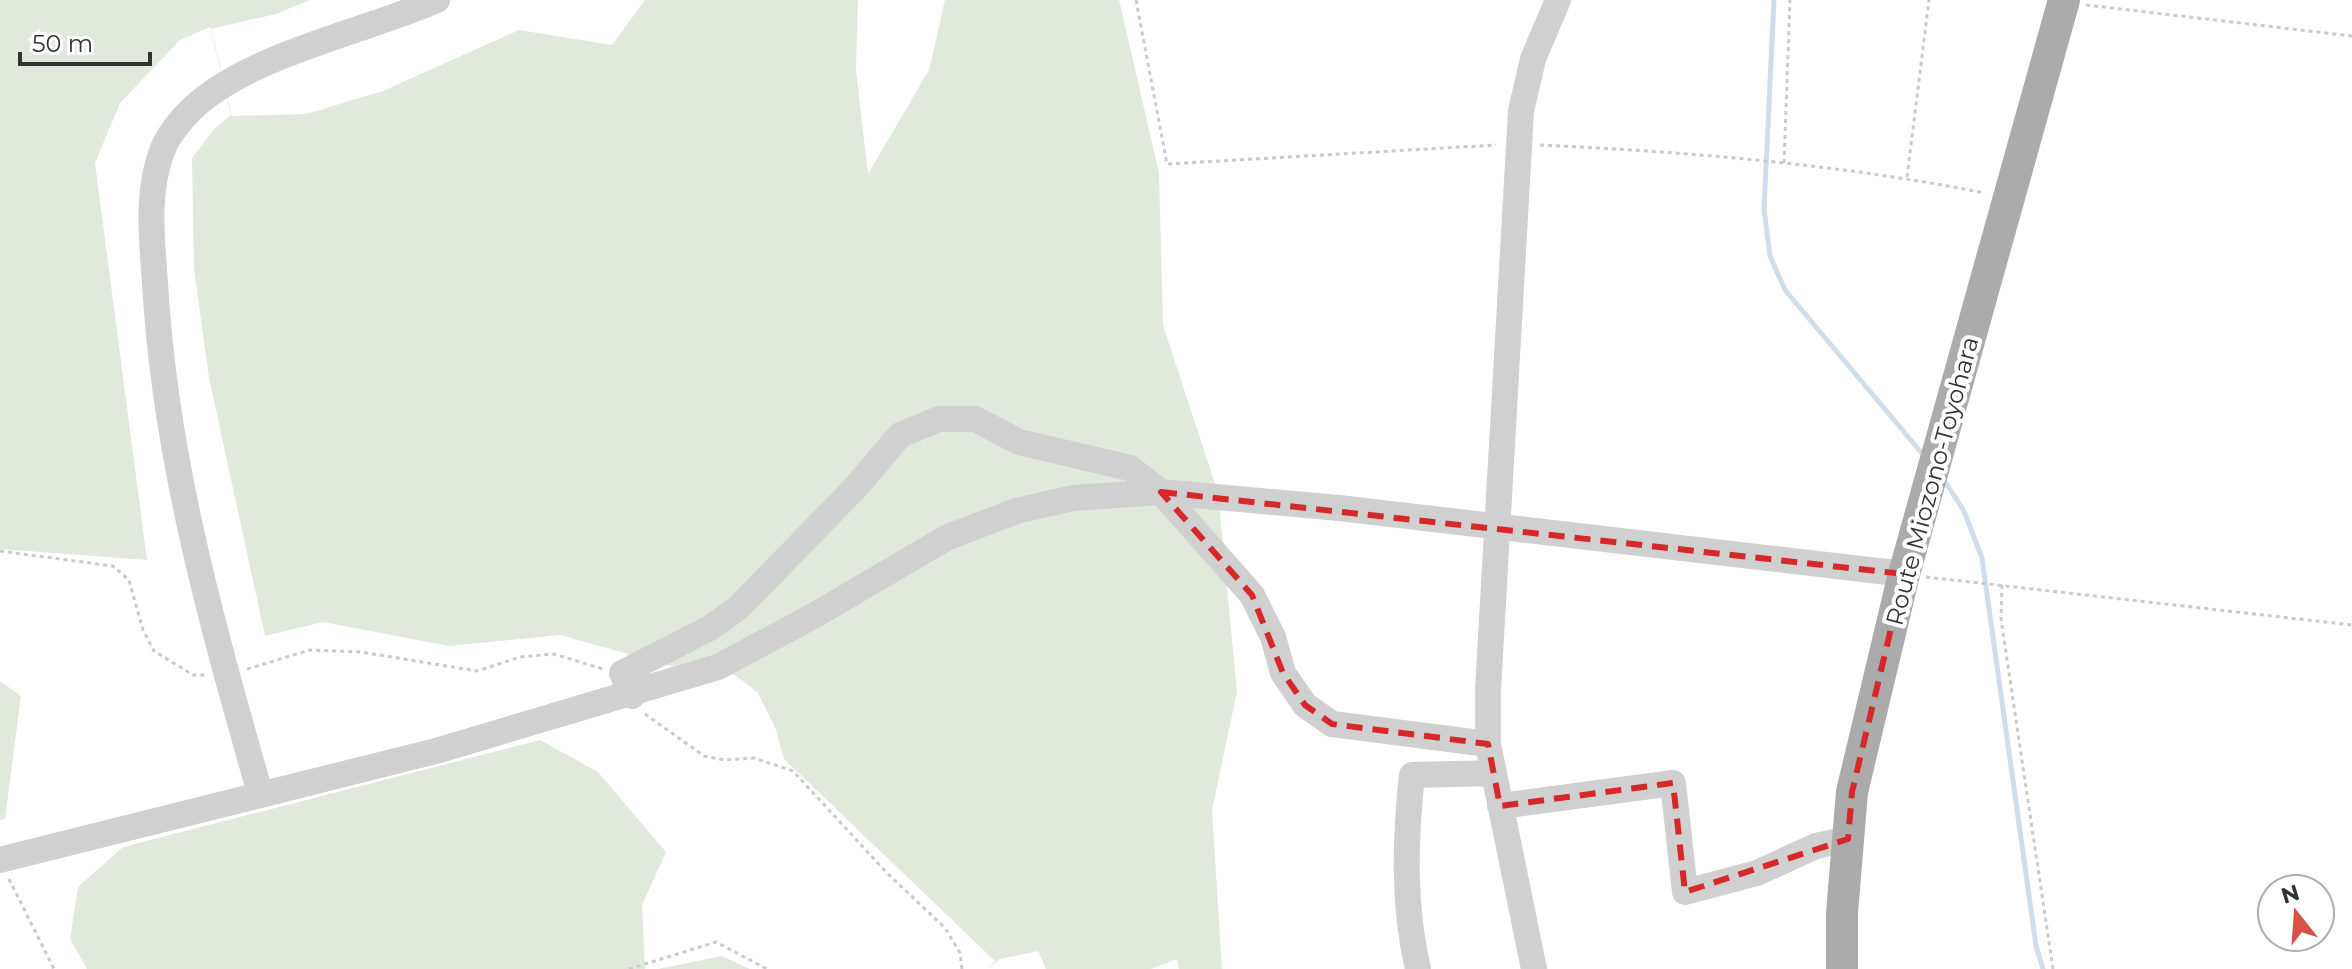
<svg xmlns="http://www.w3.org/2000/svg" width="2352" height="969" font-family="Montserrat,sans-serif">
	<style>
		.green { fill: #e1e9dd }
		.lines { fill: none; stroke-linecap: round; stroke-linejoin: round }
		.stream { stroke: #d1ddeb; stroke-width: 5 }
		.path { stroke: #cacaca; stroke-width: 3; stroke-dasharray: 4 4; stroke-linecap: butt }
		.minor { stroke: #d0d0d0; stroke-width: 26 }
		.major { stroke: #ababab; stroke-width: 32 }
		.marked { fill: none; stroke: #d62828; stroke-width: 6; stroke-dasharray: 16 10; stroke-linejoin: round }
		.labels { text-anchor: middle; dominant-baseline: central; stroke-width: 8; stroke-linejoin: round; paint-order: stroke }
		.street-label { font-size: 24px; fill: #333; stroke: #fff }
	</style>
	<rect width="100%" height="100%" fill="#fff"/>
	<path class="green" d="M0,0H310L276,14L211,29L232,116L306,114L383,91L519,30L612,45L645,0H858L856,70L868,174L929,70L945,0H1119L1159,173L1163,325L1218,493L1237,692L1212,810L1222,969H1179L1177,959L1151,969H1046L1038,951L1000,959L987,969L995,961L784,759L775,727L758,693L735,675L689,671L560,635L449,646L323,622L265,636L209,378L194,269L192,158L215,128L231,115L210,27L180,40L120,103L95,163L147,560L0,549Z
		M0,681L21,696L5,819L0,820Z
		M540,740L598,772L666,852L642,905L645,969H87L70,939L78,887L123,847Z
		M722,956L750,969H658Z"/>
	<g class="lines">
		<path class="stream" d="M1774,0L1764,209L1770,256L1785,290L1925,457
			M1942,477L1964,511L1982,558L2036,946L2043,969"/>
		<path class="path" d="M1136,0L1167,164L1496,145
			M2086,5L2352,36
			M1540,145C1689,152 1838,164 1985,193
			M1784,163L1790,0
			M1907,177L1929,0
			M0,551L113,566L129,580L143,630L154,651L193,675H205
			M1926,577L2352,625
			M2002,585L2001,619L2053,969
			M247,669L310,650L361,652L477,671L520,657L554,654L603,669
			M645,714L704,756L724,760L754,758L793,771L886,872L945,928L960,953L962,969
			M9,879L54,969
			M629,969L716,942L767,969"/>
		<path class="minor" d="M632,696L622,673L710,628L738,608L856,487L900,435L939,419H975L1019,442L1130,468L1161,492L1252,595L1273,637L1283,673L1305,705L1332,724L1488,744
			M260,793C212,624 165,460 155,283C152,240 146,193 162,151C166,140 177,125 185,116C239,56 363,33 437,0
			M1500,806L1673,783L1685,892L1757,873L1816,846L1848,839
			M0,860L436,751L718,667L815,615L948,537L1016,511L1073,498L1161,492L1339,508L1904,574
			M1418,969C1403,905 1405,840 1412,775L1494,773
			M1534,969L1488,744V690L1521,111L1533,59L1558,0"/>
		<path class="major" d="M1842,969V913L1852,792L1904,574L2064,0"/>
	</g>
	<path class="marked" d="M1161,492L1904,574L1852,792L1848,839L1685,892L1673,783L1500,806L1488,744L1332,724L1305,705L1283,673L1252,595Z"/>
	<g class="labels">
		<g class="street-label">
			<text transform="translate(1932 481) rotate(-75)">Route Miozono-Toyohara</text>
		</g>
	</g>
	<g transform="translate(2296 913) rotate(343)"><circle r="38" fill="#ffffff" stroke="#adadad" stroke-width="2"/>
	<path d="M0-6L14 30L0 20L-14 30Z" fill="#d85046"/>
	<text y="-12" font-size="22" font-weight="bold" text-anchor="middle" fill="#333333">N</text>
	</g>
	<path d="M20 52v12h130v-12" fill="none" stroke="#333333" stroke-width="4"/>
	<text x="32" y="52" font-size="24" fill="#333333" stroke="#ffffff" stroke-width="6" paint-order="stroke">50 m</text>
</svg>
